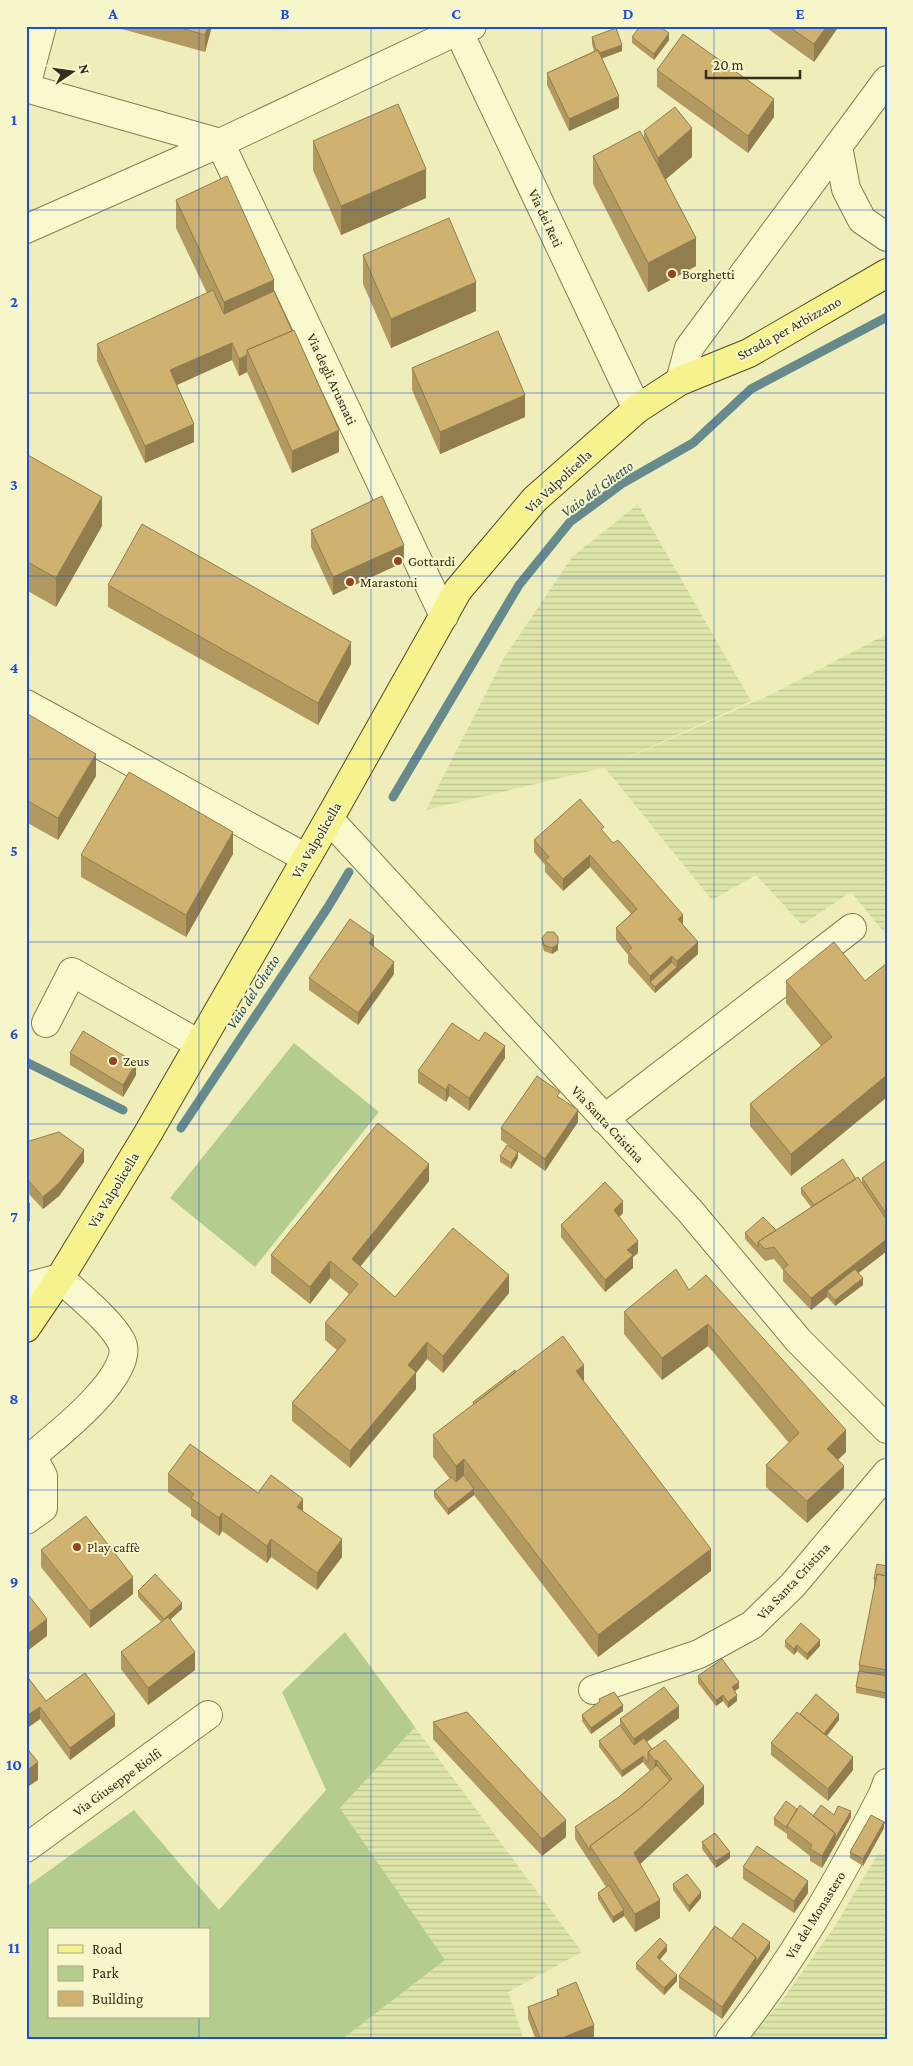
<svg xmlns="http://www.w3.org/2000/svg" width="913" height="2066" font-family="'Crimson Pro',serif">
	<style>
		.farmland { fill: url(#farmland-rules) }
		.green { fill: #b4cd8f; fill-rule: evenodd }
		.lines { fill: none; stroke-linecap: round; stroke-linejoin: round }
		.stream { stroke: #678b8d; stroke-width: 9 }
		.minor-casing { stroke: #867d54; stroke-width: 30 }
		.major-casing { stroke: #534929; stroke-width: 30 }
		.minor { stroke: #faf9ce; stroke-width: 28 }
		.major { stroke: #f6f38f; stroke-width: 28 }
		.wall { fill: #b2995f }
		.shaded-wall { fill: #917d4e }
		.building { fill: #cfb26f; stroke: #917d4e }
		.grid { fill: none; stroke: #1d4ed8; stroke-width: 1; stroke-opacity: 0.55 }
		.poi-dot { fill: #974322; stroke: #f6f6ca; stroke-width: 2 }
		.labels { text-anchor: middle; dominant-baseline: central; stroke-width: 4; stroke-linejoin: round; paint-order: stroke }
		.street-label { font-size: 14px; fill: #352e1a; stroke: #f6f6ca }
		.poi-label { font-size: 14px; fill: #352e1a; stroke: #f6f6ca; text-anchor: start }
		.water-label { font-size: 15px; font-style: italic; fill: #284b55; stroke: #f6f6ca }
		.neatline { fill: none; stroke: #1d4ed8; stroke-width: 2 }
		.grid-label { font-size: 16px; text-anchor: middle; font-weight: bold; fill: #1d4ed8 }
	</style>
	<defs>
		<pattern id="farmland-rules" width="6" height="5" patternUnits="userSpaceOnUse" patternTransform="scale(1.25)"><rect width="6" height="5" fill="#dde5a8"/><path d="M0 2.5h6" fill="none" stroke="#bec590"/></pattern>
	</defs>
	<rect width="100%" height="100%" fill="#efeebb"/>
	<path class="farmland" d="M638,504L751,701L607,767L426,810L504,658L572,557Z
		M887,634V936L851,892L802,925L756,875L712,900L605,768L772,694Z
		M415,1727L582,1952L508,1992L524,2040H341L445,1960L340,1808Z
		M887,1854V2040H748L783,1999L835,1926L877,1855Z"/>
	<path class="green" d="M294,1043L379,1112L255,1267L170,1198Z
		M345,1632L415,1727L340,1808L445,1960L341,2040H26V1887L134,1810L219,1910L326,1790L282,1692ZM49,1930H209V2017H49Z"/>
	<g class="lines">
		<path class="stream" d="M393,797L519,585L570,522L623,483L693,443L751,389L887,317
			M26,1062L123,1110
			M181,1128L328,907L349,872"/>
		<g class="minor-casing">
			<path id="minor" d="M456,26L637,409
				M26,86L42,26
				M26,88L220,143L459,30L472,26
				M838,146L846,189L862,220L887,237
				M26,229L220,143L444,616
				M680,381L689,348L887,80
				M26,704L306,858
				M329,819L690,1211L798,1340L887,1429
				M46,1023L72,972L199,1044
				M604,1119L852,928
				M26,1287L60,1278C78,1295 110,1320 121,1341C139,1372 54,1438 32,1456L43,1476V1508L26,1520
				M593,1690L699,1654L752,1625L793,1585L887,1473
				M26,1848L208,1715
				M730,2040C791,1965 839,1880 883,1794L887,1783"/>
		</g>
		<g class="major-casing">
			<path id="major" d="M26,1328L60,1278L147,1135L329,819L458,590L535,499L637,409L680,381L749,353L887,273"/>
		</g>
		<use href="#minor" class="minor"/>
		<use href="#major" class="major"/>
	</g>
	<path class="wall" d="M111,26H212L205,52Z
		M764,26H839L814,62Z
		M592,37L622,51L602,58L619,108L569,131L547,85V73L594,51L592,44Z
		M632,37L669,40L654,60L632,43Z
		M657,70L774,117L748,153L657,87Z
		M644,131L692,157L666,179L696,266L648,292L593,184V156L644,138Z
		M313,141L426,198L341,235L313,170Z
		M176,200L274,291L339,452L292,473L247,372L239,376L232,360L177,385L194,442L145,463L97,361V344L207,293L176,228Z
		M363,255L476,311L391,348L363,284Z
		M412,368L525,417L440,454L412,390Z
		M26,454L102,526L56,607L26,590Z
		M311,530L404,562L333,595L311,547Z
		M108,585L351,664L318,725L108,607Z
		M26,713L96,776L58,840L26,822Z
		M604,833L683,925L698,954L655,993L628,963V955L616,940V928L631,914L590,867L563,891L545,872V865L534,852V840Z
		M233,854L186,937L81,877V855Z
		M542,938L558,943V950L552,954L544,951L542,944Z
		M374,947L394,974L358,1025L309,990V978Z
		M887,963V1097L791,1176L750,1126V1104L821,1046L786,1003V981H865Z
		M479,1041L505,1058L469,1111L449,1096L446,1102L418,1083V1071Z
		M70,1053L136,1075L123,1097L70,1065Z
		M578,1122L545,1171L501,1140V1128Z
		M26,1142L84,1162L59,1196L43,1209L26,1191Z
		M500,1156L518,1158L511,1169L500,1162Z
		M887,1160V1251L858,1273L863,1285L835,1306L827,1297L811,1310L783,1281V1270L774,1259L765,1261L745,1239V1233L776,1230L811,1207L801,1194V1188L856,1179L862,1183V1178Z
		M429,1181L360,1266L395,1297L509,1293L443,1373L427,1359L416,1373V1389L350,1468L292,1421V1403L337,1350L325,1340V1323L349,1294L330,1278L310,1304L271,1273V1255Z
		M623,1213L619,1217L638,1253L633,1257V1268L605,1292L561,1237V1225Z
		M689,1290L846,1452L838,1460L844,1488L807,1523L766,1487V1465L789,1443L708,1346L662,1380L624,1334V1312Z
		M516,1372L584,1382L711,1571L598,1657L474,1495L448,1515L434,1497V1491L450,1479L433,1457V1435L473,1405V1402Z
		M168,1474L258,1493L303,1511L342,1557L317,1590L271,1557L267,1563L222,1531L219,1536L191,1516V1509L168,1492Z
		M41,1550L133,1594L90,1628L41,1567Z
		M887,1566V1699L856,1693V1687L859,1671V1665L875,1585H874V1579Z
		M138,1591L182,1609L170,1620L195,1670L148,1705L121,1669V1652L161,1622L138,1597Z
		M785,1641L820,1646L807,1660L797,1651L794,1655L785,1647Z
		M26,1675L46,1701L115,1726L70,1760L40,1719L26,1729Z
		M698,1676L739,1688L735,1691L737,1701L728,1708L723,1701L716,1706L698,1683Z
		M599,1699L623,1711L591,1734L582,1721V1715L599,1702Z
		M800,1714L839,1720L827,1736L853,1770L828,1801L771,1755V1743Z
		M679,1718L647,1742L652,1749L704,1804L640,1864L660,1918L635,1932L624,1916L613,1923L598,1899V1893L606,1887L575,1839V1827L619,1797L650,1771L643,1762L622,1777L599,1747V1741L620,1725V1719Z
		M433,1722L566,1837L542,1856L433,1739Z
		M797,1809L813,1816L834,1815L851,1817L822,1868L810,1861V1856L787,1838V1834L774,1825V1818Z
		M884,1828L863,1866L850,1858V1852Z
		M702,1842L730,1858L716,1868L702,1849Z
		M743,1867L808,1893L794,1913L743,1879Z
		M673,1884L701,1898L689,1912L673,1890Z
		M732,1938L770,1949L722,2019L679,1988V1976Z
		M667,1951L660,1959L677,1981L664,1995L636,1969V1963Z
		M557,1990L594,2037L587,2040H536L528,2019V2007L557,1996Z"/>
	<path class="shaded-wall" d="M208,26H212L205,52V35Z
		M827,26H839L814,62V44Z
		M669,33V40L654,60V54Z
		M622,45V51L598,60V54Z
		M619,96V108L569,131V119Z
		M774,99V117L748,153V136Z
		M692,128V157L658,186V158Z
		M426,169V198L341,235V206Z
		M696,238V266L648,292V263Z
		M274,280V308L224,331V302Z
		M476,282V311L391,348V319Z
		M232,343V360L170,388V370Z
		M247,355V372L239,376V359Z
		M525,395V417L440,454V432Z
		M194,424V442L145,463V446Z
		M339,430V452L292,473V451Z
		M102,497V526L56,607V578Z
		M404,545V562L333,595V577Z
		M351,642V664L318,725V703Z
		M96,754V776L58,840V818Z
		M233,832V854L186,937V915Z
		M590,855V867L563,891V879Z
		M683,915V927L678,919Z
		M374,936V948L369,943Z
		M558,937V950L552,954V948Z
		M698,942V954L655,993V987L677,967V961Z
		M672,956V968L650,982V976Z
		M394,962V974L358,1025V1013Z
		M505,1046V1058L469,1111V1098Z
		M136,1063V1075L123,1097V1085Z
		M887,1075V1097L791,1176V1154Z
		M449,1084V1096L446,1102V1090Z
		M578,1110V1122L545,1171V1159Z
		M84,1150V1162L59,1196L43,1209V1197Z
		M518,1152V1158L511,1169V1163Z
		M429,1164V1181L352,1277V1259Z
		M623,1201V1213L614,1222V1210Z
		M30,1204V1221L26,1224V1207Z
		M887,1239V1251L830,1295L827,1291V1297L811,1310V1298Z
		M638,1241V1253L633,1257V1268L605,1292V1280L627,1250Z
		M330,1261V1278L310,1304V1287Z
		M509,1275V1293L443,1373V1356Z
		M863,1278V1285L835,1306V1300Z
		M708,1324V1346L662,1380V1358Z
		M427,1342V1359L416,1373V1389L350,1468V1451L408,1365Z
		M584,1365V1386L576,1371Z
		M846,1430V1452L827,1470V1449Z
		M464,1459V1481L456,1488V1466Z
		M844,1466V1488L807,1523V1501Z
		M474,1489V1495L448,1515V1509Z
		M303,1499V1516L297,1507Z
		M222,1513V1531L219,1536V1518Z
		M271,1539V1557L267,1563V1546Z
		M342,1539V1557L317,1590V1573Z
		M711,1549V1571L598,1657V1635Z
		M133,1577V1594L90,1628V1611Z
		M182,1603V1609L164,1625V1619Z
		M47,1619V1636L26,1652V1635Z
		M820,1640V1646L807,1660V1654Z
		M797,1645V1651L794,1655V1649Z
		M195,1652V1670L148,1705V1688Z
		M739,1682V1688L732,1693V1687Z
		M723,1695V1701L716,1706V1700Z
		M737,1695V1701L728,1708V1702Z
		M623,1705V1711L591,1734V1728Z
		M679,1706V1718L634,1751V1739Z
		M40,1707V1719L26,1729V1716Z
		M115,1714V1726L70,1760V1748Z
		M839,1714V1720L821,1743V1737Z
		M643,1756V1762L622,1777V1771Z
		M853,1757V1770L828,1801V1789Z
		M657,1760V1777L655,1779V1761Z
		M38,1762V1780L26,1788V1771Z
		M704,1786V1804L634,1870V1853Z
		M851,1811V1817L822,1868V1856L835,1833Z
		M566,1820V1837L542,1856V1839Z
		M884,1822V1828L863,1866V1859Z
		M730,1852V1858L716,1868V1861Z
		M808,1881V1893L794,1913V1901Z
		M701,1892V1898L689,1912V1906Z
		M660,1900V1918L635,1932V1914Z
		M624,1910V1916L613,1923V1917Z
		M770,1942V1949L722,2019V2007L756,1957Z
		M667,1945V1951L657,1963V1957Z
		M677,1975V1981L664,1995V1988Z
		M594,2025V2037L587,2040H557Z"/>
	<path class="building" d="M174,26H208L205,35Z
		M640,26H659L669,33L654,54L632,37Z
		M788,26H827L814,44Z
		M616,28L622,45L599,53L598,50H596L592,37Z
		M683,34L774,99L748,136L657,70Z
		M598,50L619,96L569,119L547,73Z
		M398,104L426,169L341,206L313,141Z
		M675,107L692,128L658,158L644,131Z
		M640,131L696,238L648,263L593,156Z
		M227,176L274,280L224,302L176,200Z
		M449,218L476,282L391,319L363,255Z
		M213,290L224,314L274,291L292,331L247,350V355L239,359L232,343L170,370L194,424L145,446L97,344Z
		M294,330L339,430L292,451L247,350Z
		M498,331L525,395L440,432L412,368Z
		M26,454L102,497L56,578L26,561Z
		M382,496L404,545L333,577L311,530Z
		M142,524L351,642L318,703L108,585Z
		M26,713L96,754L58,818L26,800Z
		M129,772L233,832L186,915L81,855Z
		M580,799L604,827L601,829L613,843L618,840L683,915L678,919L698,942L677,961L672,956L650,976L628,951L632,948L616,928L637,909L590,855L563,879L545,860L549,857L534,840Z
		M350,919L374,936L369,943L394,962L358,1013L309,978Z
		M547,932H554L558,937V944L552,948L544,945L542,938Z
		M834,942L865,981L887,963V1075L791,1154L750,1104L832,1037L786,981Z
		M672,962L677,967L655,987L650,982Z
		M452,1023L479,1041L485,1032L505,1046L469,1098L449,1084L446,1090L418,1071Z
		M83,1031L136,1063L123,1085L70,1053Z
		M537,1076L560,1092L557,1096L578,1110L545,1159L501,1128Z
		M378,1123L429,1164L352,1259L395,1297L453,1228L509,1275L443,1356L427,1342L408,1365L416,1372L350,1451L292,1403L346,1340L325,1323L358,1284L330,1261L310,1287L271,1255Z
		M59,1132L84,1150L59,1183L43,1197L26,1178V1142Z
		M507,1145L518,1152L511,1163L500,1156Z
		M843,1159L856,1179L814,1205L801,1188Z
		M887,1160V1215L862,1178Z
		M858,1177L887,1220V1239L811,1298L783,1269L788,1265L774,1247L765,1249L758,1242Z
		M605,1182L623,1201L614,1210L638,1241L627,1250L633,1255L605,1280L561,1225Z
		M26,1200L30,1204L26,1207Z
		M763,1217L776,1230L758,1242V1247L745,1233Z
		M676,1269L689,1290L706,1275L846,1430L827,1449L844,1466L807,1501L766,1465L799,1433L708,1324L662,1358L624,1312Z
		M855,1269L863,1278L835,1300L827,1291Z
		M563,1336L584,1365L576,1371L711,1549L598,1635L464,1459L456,1466L433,1435Z
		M515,1370L516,1372L474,1404L473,1402Z
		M190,1444L258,1493L271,1475L303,1499L297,1507L342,1539L317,1573L271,1539L267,1546L222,1513L219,1518L191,1498L194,1494L168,1474Z
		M464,1475L474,1489L448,1509L434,1491L452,1477L456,1482Z
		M86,1516L133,1577L90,1611L41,1550Z
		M877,1564L887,1566V1576L877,1574L876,1579H874Z
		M155,1574L182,1603L164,1619L138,1591Z
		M877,1574L887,1576V1670L859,1665Z
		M26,1592L47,1619L26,1635Z
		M168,1617L195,1652L148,1688L121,1652Z
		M801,1623L820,1640L807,1654L797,1645L794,1649L785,1641Z
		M722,1659L739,1682L732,1687L737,1695L728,1702L723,1695L716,1700L698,1676Z
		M859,1671L887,1676V1693L856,1687Z
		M85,1673L115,1714L70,1748L40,1707L26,1716V1675L46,1701Z
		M664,1687L679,1706L634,1739L620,1719Z
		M614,1692L623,1705L591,1728L582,1715L600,1701L599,1699Z
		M816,1694L839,1714L824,1734L800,1714Z
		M467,1712L566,1820L542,1839L433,1722Z
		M797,1712L853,1757L828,1789L771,1743Z
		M620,1725L634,1745L644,1738L652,1749L648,1752V1763L643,1756L622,1771L599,1741Z
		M665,1740L704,1786L634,1853L660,1900L635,1914L590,1846L638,1810L672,1779L657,1760L655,1761L648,1752Z
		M26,1747L38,1762L26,1771Z
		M657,1765L670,1781L638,1810L590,1846V1851L575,1827L619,1797Z
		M786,1801L797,1809L787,1826V1828L774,1818Z
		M800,1805L835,1833L822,1856L810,1849L812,1845L787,1826Z
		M821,1805L834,1815L838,1806L851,1811L835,1839V1833L813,1816Z
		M871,1815L884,1822L863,1859L850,1852Z
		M715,1833L730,1852L716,1861L702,1842Z
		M757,1846L808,1881L794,1901L743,1867Z
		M687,1874L701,1892L689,1906L673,1884Z
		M609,1885L624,1910L613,1917L598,1893Z
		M743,1923L770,1942L756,1962V1957L732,1938Z
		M715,1926L756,1957L722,2007L679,1976Z
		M660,1938L667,1945L657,1957L677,1975L664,1988L636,1963Z
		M576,1982L594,2025L557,2040H541L528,2007L559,1995L557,1990Z"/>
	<path class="grid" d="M199,26V1930M371,26V2040M542,26V2040M714,26V2040M26,210H887M26,393H887M26,576H887M26,759H887M26,942H887M26,1124H887M26,1307H887M26,1490H887M26,1673H887M26,1856H887M199,2017V2040"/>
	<g class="poi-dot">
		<circle cx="672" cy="274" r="5"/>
		<circle cx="398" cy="561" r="5"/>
		<circle cx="350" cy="582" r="5"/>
		<circle cx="113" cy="1061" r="5"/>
		<circle cx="77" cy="1547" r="5"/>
	</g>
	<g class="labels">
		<g class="street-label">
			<text transform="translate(546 218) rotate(65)">Via dei Reti</text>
			<text transform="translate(789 328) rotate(-29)">Strada per Arbizzano</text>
			<text transform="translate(332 379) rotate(65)">Via degli Arusnati</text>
			<text transform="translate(558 481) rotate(-43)">Via Valpolicella</text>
			<text transform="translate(316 840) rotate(-60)">Via Valpolicella</text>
			<text transform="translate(608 1124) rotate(47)">Via Santa Cristina</text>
			<text transform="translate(113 1190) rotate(-59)">Via Valpolicella</text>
			<text transform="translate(793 1581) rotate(-47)">Via Santa Cristina</text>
			<text transform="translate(117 1782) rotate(-36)">Via Giuseppe Riolfi</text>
			<text transform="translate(815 1915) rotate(-58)">Via del Monastero</text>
		</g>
		<g class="poi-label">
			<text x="682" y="274">Borghetti</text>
			<text x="408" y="561">Gottardi</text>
			<text x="360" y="582">Marastoni</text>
			<text x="123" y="1061">Zeus</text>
			<text x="87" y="1547">Play caffè</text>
		</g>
		<g class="water-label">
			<text transform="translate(597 489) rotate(-36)">Vaio del Ghetto</text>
			<text transform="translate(253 992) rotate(-57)">Vaio del Ghetto</text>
		</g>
	</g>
	<rect width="913" height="2066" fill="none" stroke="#f6f6ca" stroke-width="55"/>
	<rect x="48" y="1928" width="162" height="90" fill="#f6f6ca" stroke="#a9a684"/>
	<rect x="58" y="1945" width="25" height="8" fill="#f6f38f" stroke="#a9a684"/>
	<text x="92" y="1954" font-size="15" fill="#352e1a">Road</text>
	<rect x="58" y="1966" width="25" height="15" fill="#b4cd8f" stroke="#a9a684"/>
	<text x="92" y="1978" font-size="15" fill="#352e1a">Park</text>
	<rect x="58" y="1991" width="25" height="15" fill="#cfb26f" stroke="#a9a684"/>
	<text x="92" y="2004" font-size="15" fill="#352e1a">Building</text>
	<g transform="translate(72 72) rotate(77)" stroke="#f6f6ca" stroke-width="4" paint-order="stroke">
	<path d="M0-4L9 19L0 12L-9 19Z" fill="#352e1a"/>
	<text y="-8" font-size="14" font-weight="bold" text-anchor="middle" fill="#352e1a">N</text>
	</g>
	<path d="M706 70v8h94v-8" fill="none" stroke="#352e1a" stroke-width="2.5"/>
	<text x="713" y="70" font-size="15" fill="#352e1a" stroke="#f6f6ca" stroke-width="4" paint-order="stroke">20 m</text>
	<rect x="28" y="28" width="858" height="2010" class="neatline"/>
	<g class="grid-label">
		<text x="113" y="19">A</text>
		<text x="285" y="19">B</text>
		<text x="456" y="19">C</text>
		<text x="628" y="19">D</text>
		<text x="800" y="19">E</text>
		<text x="14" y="125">1</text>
		<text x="14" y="307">2</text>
		<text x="14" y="490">3</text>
		<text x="14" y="673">4</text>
		<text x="14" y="856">5</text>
		<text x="14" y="1039">6</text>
		<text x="14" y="1222">7</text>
		<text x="14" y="1404">8</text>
		<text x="14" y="1587">9</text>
		<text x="14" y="1770">10</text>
		<text x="14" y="1953">11</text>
	</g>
</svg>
